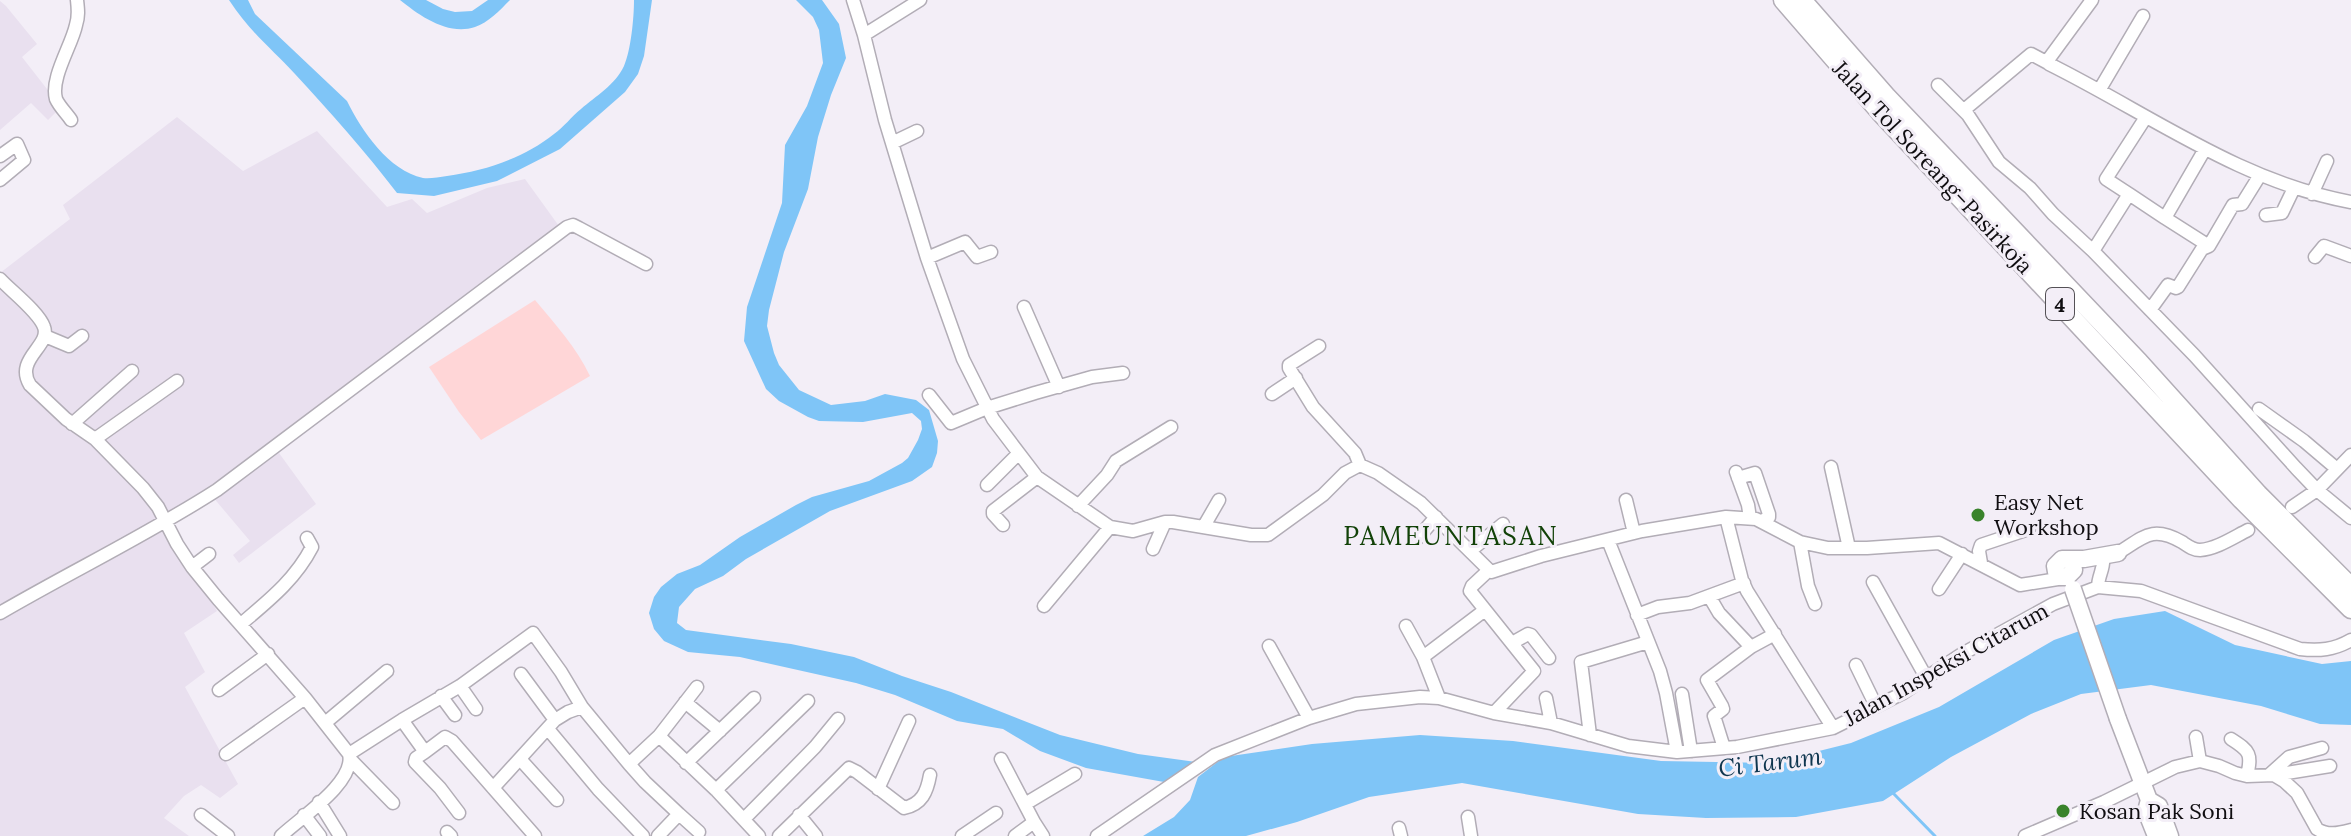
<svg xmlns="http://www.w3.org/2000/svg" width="2351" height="836" font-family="Lora,serif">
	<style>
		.built { fill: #e9e0ef }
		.green { fill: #ffd6d7 }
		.water { fill: #7fc5f7 }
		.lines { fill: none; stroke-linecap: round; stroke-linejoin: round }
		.stream { stroke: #7fc5f7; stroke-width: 3 }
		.minor-casing { stroke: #b2adb6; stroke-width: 15 }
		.major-casing { stroke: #b2adb6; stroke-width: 19 }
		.highway-casing { stroke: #b2adb6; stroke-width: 21 }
		.minor { stroke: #fff; stroke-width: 12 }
		.major { stroke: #fff; stroke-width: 16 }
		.highway { stroke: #fff; stroke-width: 18 }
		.major-bridge-casing { stroke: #b2adb6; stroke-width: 19; stroke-linecap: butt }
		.major-bridge { stroke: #fff; stroke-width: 16 }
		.poi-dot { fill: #39832b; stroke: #f3eef7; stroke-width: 3 }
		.labels { text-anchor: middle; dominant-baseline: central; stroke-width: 6; stroke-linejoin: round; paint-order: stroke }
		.shield { fill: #f3eef7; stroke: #545156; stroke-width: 2 }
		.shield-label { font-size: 20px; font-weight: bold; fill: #100e11 }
		.street-label { font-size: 22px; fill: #100e11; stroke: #f3eef7 }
		.poi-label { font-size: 22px; fill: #100e11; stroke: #f3eef7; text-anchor: start }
		.water-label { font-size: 24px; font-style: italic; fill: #0f364f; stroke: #f3eef7 }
		.quarter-label { font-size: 26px; letter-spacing: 2px; fill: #124208; stroke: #f3eef7 }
	</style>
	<rect width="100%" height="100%" fill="#f3eef7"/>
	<path class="built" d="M0,1L6,6L37,44L22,57L61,107L48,120L31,103L0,130Z
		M177,117L243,171L317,131L387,207L412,199L427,213L487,188L525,179L564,233L279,453L316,504L239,563L233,555L250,541L212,496L166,529L217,611L184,633L205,672L185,687L238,784L220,798L201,785L184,796L164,818L189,836H0V273L70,219L63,205Z"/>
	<path class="green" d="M535,300C555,324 577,348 590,376L481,440L459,412L429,367Z"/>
	<path class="water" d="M229,0H248L255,14L347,101C361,130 389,171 423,178C430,179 439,177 447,176C485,171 524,158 554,134C564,127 571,117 581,109C596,96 615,85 624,66C631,50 634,18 634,0H652L644,56L638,74L625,92L560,149L497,181L434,196L397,193C365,151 330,112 295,74C271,48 249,31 229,0Z
		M400,0H426L443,9L455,12L472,11L488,0H510C500,10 488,23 475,27C448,36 420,16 400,0Z
		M796,0H822L839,24L846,58L831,95L818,137L808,189L784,252L769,310L767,326L774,353L779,365L799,390L831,405L865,401L885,394L916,400L929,410L938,441L937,453L932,467L912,481L830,511L746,559L723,576L695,589L679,607L677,623L686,630L791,644L854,657L902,676L951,692L1060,735L1138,754L1196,762L1164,782L1086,768L1040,751L1003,729L957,721L895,695L856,683L740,657L688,652L664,641L654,629L649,613L654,597L661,587L677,574L700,565L740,537L796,505L812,497L869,481L902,463L908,458L918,440L922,429L921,421L912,413L863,422L819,421L808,417L779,401L766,389L744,341L747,307L782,203L785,145L807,106L823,63L819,30L813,17Z
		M2165,611L2235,645L2322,664L2351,661V725L2320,724L2261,706L2151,685L2081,694L2031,714L1951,757L1883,801L1796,817L1706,818L1638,814L1462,783L1369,797L1297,822L1246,836H1143L1174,817L1190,800L1198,777L1224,757L1312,744L1420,735L1513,741L1661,761L1771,763L1851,743L1939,707L2054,640L2114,619Z"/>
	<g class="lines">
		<path class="stream" d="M1893,793L1935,836"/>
		<g class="minor-casing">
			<path id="minor" d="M853,0L864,35L885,120L927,258L963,359L993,419L1037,477L1110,527L1133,531L1165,522H1173L1251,535H1268L1323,495L1345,473L1360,465L1378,473L1421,503L1491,572L1541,556L1642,531L1726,517L1756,519L1800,542L1828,548H1867L1939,543L2020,585L2064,578
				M2092,0L2048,60L2049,64C2148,113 2240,182 2351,202
				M864,35L920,0
				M1938,85L1968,115L1999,162L2030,188L2053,214L2093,251L2194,355L2296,468L2317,490L2351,518
				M2100,89L2143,16
				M1964,110L2031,54L2048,63
				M71,120C67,114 59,106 56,99C50,78 72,45 76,25C79,16 78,9 77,0
				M892,143L917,131
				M0,156L17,144L24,160L0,180
				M2129,194L2106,179L2146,117
				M2312,194L2327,161
				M2266,215L2282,213L2294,188
				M2165,218L2209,246
				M2093,251L2129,194L2165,218L2205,149
				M2315,257L2324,246L2351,256
				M927,258L965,242L977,257L991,252
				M0,279C11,291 39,312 44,327C51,346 14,359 30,385L66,419L95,439L143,488L158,507L177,544L192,567L218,599L305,698L349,754C356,782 300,818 281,836
				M1024,307L1059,387
				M2150,310L2168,285L2176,288L2178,287L2202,249L2209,246L2233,205L2242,204L2260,175
				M45,336L69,346L82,336
				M1319,346L1289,365V368L1313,407L1355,453L1360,465
				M1272,394L1296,378
				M929,395L951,423L987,408L1035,393L1092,377L1123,373
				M2259,409L2304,441L2337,469
				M72,424L132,371
				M95,439L177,381
				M1831,467L1849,548
				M1736,472L1748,505L1750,518
				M1738,478L1755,473L1769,514V517L1762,521
				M987,485L1018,454
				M1626,500L1634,533
				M1078,506L1107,475L1116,461L1171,427
				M2292,507L2317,490L2351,455
				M1726,517L1742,580L1747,591L1833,728
				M1003,525L993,514V511L1037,477
				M1204,526L1219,500
				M1418,538L1436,517
				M1608,540L1660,671L1666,693L1677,752
				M1800,542L1808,586L1815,604
				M1153,549L1165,522
				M1470,551L1503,524
				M2118,553C2144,537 2152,525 2182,542C2188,546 2193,550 2200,550C2216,549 2234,537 2248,530
				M1981,563L1979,551L1981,545L2029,529
				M192,567L209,554
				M1488,571L1472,586L1470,591L1534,671L1494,713
				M1873,582L1927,679
				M2098,587C2098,575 2105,568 2103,556
				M1939,589L1962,554
				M1709,596L1719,613L1751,647L1775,634
				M1044,606L1110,527
				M0,613C72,571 147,535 217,490L567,227L573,225L579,228L646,264
				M1637,615L1658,607L1690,603L1744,583
				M241,624C268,601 295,580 312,547L307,538
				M1406,626L1423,657L1439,698
				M1512,643L1528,634L1531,635L1549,658
				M1269,646L1309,718
				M1423,657L1485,610
				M1856,665L1876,706
				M521,674L555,720
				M460,686L476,709
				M697,687L659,736L716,790L759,836
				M219,690L268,654
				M1682,694L1691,751
				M441,696L455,715
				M1546,698L1551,723
				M685,702L720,731
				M402,720L425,752L445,737L452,741L535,836
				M325,723L387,671
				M548,729L598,789L643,836
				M1590,735L1581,662L1648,642
				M2196,737L2200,761
				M2231,739C2250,751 2252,754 2247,776
				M1724,748L1714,716L1723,709L1722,706L1707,680L1751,647
				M425,752L416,758L415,762L440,788L459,813
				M226,754L305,698
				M349,754L402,720L460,686L533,633L561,672L582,707L629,764
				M520,759L557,800
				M1001,759L1034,822L1015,836
				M351,760L393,803
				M686,763L754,698
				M2269,775L2289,757L2322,748
				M2274,775L2330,766
				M493,788L555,720L568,712L582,707
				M878,789L909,721
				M716,790L808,701
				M319,802L340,836
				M1025,804L1075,774
				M679,814L699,832
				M201,815L228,836
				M304,815L320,836
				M799,815L816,836
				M1468,817L1471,836
				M744,819L815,747L838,719
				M1034,822L1043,836
				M1399,828L1401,836
				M447,832L451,836
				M658,836L679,814L645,782L629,764L659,736
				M779,836L849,768L857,772L904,808C922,804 927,792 930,775
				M962,836L996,813
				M1097,836L1215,755L1309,718L1356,704L1420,697L1439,698L1494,713L1551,723L1628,746L1677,752L1737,747L1833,728L1903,693L1962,654L2053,604L2098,587L2141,591L2300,649C2319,651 2334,650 2351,640
				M2025,836L2104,802L2175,767L2200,761L2219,766L2235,773L2247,776L2274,775L2284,781L2297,793L2317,829C2328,836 2339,833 2351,830"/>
		</g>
		<g class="major-casing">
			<path id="major" d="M2068,559L2073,564L2074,570L2067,577H2061L2056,572L2055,566L2062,559H2084L2118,553
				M2118,719L2149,800L2159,806L2170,836
				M2149,800L2146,811L2156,836"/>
		</g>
		<g class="highway-casing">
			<path id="highway" d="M1783,0L1880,112L2242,500L2351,609
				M1802,0L1886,96L2139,362L2258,494L2351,587"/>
		</g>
		<use href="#minor" class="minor"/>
		<use href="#major" class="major"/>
		<use href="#highway" class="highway"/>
		<g class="major-bridge-casing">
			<path id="major-bridge" d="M2073,589L2118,719"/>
		</g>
		<use href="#major-bridge" class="major-bridge"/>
	</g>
	<g class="poi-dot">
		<circle cx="1978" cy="515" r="8"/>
		<circle cx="2063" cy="811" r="8"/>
	</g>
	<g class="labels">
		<rect class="shield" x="2046" y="288" width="28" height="32" rx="6"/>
		<g class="shield-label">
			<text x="2060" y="304">4</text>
		</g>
		<g class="street-label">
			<text transform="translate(1933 167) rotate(47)">Jalan Tol Soreang–Pasirkoja</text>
			<text transform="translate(1946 664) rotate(-29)">Jalan Inspeksi Citarum</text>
		</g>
		<g class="poi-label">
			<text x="1994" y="502">Easy Net<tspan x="1994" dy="25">Workshop</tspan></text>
			<text x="2079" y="811">Kosan Pak Soni</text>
		</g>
		<g class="water-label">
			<text transform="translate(1770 762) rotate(-7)">Ci Tarum</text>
		</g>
		<g class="quarter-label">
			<text x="1451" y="535">PAMEUNTASAN</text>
		</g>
	</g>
</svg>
